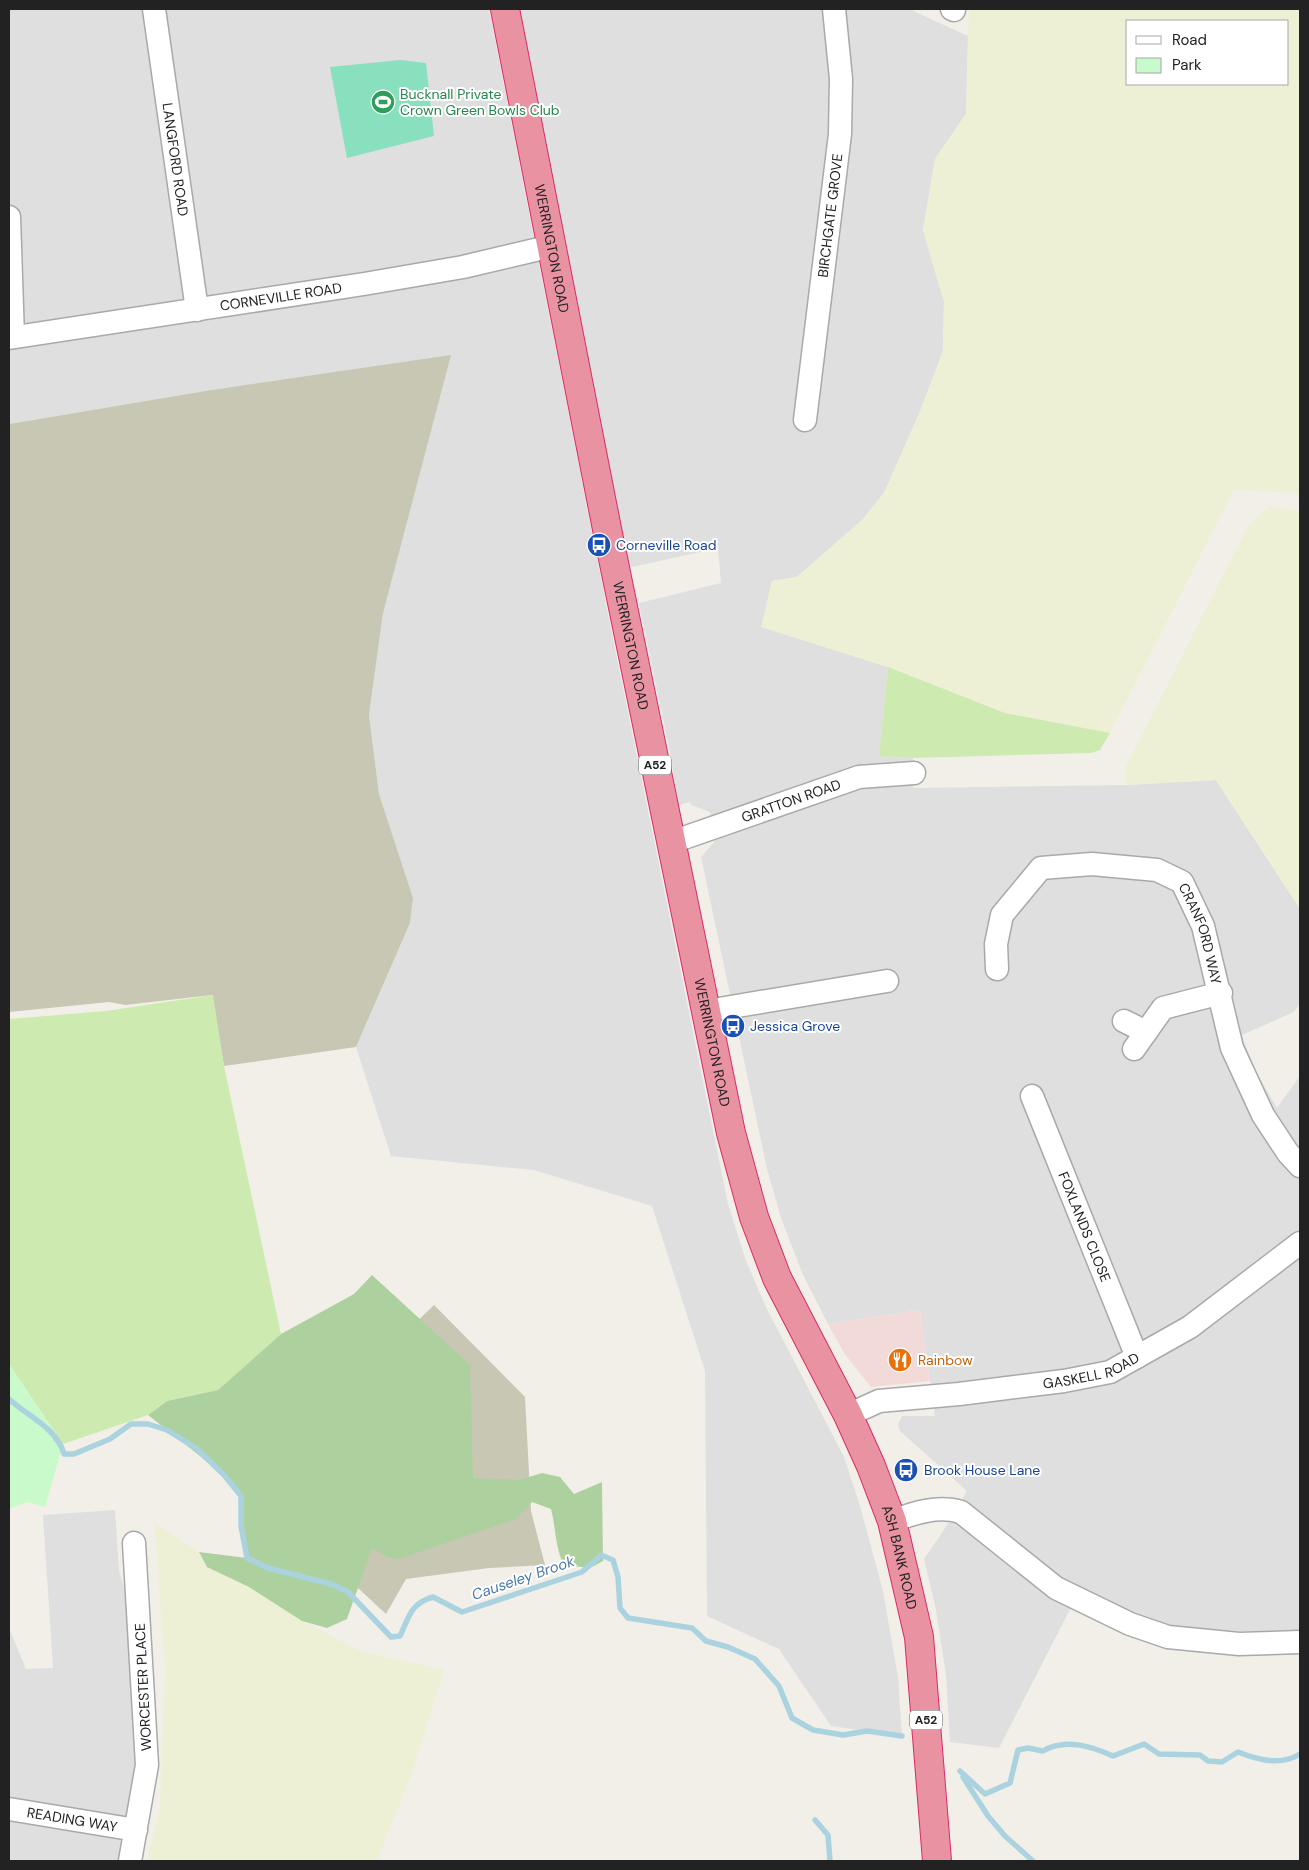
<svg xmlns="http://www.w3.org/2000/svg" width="1309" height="1870" font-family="'DM Sans',sans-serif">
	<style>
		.residential { fill: #e0dfdf }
		.commercial { fill: #f2dad9 }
		.construction { fill: #c7c7b4 }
		.farmland { fill: #eef0d5; fill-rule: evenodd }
		.grass { fill: #cdebb0 }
		.forest { fill: #add19e }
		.park { fill: #c8facc }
		.pitch { fill: #88e0be }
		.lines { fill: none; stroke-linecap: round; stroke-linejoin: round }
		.stream { stroke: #aad3df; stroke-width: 5.5 }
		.minor-casing { stroke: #a9a9a9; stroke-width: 25 }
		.highway-casing { stroke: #dc2a67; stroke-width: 30 }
		.minor { stroke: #fff; stroke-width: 22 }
		.highway { stroke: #e892a2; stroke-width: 28 }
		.labels { text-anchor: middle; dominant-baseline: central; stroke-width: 4; stroke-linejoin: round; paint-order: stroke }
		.shield { fill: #fff; stroke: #646464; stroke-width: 1 }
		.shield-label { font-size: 12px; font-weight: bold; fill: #222 }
		.leisure-label { font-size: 14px; fill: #27864d; stroke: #fff; text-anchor: start }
		.street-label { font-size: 14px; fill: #222; stroke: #fff }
		.transit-label { font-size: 14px; fill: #164399; stroke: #fff; text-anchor: start }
		.food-label { font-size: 14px; fill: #c56008; stroke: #fff; text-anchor: start }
		.water-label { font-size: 15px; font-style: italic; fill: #4a7aab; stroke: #fff }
	</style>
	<rect width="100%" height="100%" fill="#f2efe9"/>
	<path class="residential" d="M9,9H489L609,619L728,1204L746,1261L766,1307L844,1457L860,1506L883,1591L898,1677L902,1736L831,1726L779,1649L707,1616L705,1371L652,1206L534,1170L391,1156L356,1047L410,923L413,898L379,794L369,715L383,613L205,391L9,424Z
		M516,9H909L968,36L966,114L935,159L923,230L944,302L943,351L919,414L884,493L862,520L797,577L772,581L762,627L888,667L879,756L913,758V788L1125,785L1216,780L1300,909V1003L1294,1012L1242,1035L1253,1066L1277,1108L1300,1076V1632L1186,1630L1137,1615L1081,1588L999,1748L950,1742L946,1675L936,1610L924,1559L950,1521L967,1491L900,1431L898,1425L902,1416H935L920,1310L828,1324L803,1275L781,1218L767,1169L701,857L715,841L710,812L691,805L690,802L678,805L671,757L639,603L721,583L718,548L628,568Z
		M115,1510L119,1571L134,1620L135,1798L121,1861H9V1628L26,1669L53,1668L43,1515Z"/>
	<path class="commercial" d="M920,1310L930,1381L871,1387L844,1353L828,1324Z"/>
	<path class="construction" d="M451,355L383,613L369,715L379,794L413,898L410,923L356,1047L224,1066L212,995L125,1005L109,1002L9,1012V424L205,391Z
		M434,1305L525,1397L531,1511L545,1565L489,1568L406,1579L386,1614L319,1552L405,1333Z"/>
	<path class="farmland" d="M969,9H1300V493L1234,490L1110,733L1005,713L888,667L761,627L772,581L797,577L862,520L884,493L919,414L943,351L944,302L923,230L935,159L966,114ZM1128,21H1288V84H1128Z
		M1270,506L1300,511V909L1216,780L1125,785V768L1249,524Z
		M154,1522L199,1552L207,1567L249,1587L302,1621L361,1651L444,1670L412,1773L377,1861H147L160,1807L165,1667Z"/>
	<path class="grass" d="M888,667L1005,713L1110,733L1100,750L1091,753L913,758L879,756Z
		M213,995L224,1066L281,1334L218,1390L167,1401L148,1415L63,1444L9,1364V1019L106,1011Z"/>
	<path class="forest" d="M372,1275L470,1365L473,1478L519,1480L542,1473L560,1477L574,1494L602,1482L603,1561L590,1568L564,1565C555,1548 556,1528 551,1509L532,1502L516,1519L399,1559L388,1557L372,1548L347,1619L327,1628L302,1621L249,1587L207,1567L199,1552L247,1558L241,1526V1496L224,1475L148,1415L167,1401L218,1390L281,1334L354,1294Z"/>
	<path class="park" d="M9,1364L63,1444L45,1507L27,1502L9,1509Z"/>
	<path class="pitch" d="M400,60L426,63L434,136L347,158L330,67Z"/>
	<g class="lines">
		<path class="stream" d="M9,1399C27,1416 57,1428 64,1454H74L110,1439L131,1424H148L167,1430L196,1448L224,1475L241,1496V1526L247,1558L268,1568L331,1584L348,1592L391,1637L400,1636C409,1617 411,1603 433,1597L462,1612L582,1572L601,1555L613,1560L618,1577L620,1608L628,1618L692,1628L706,1641L728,1647L755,1659L779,1686L792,1718L813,1730L843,1735L867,1731L902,1736
			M960,1771L985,1794L1010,1783L1018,1750L1028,1748L1043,1751C1065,1738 1091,1746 1113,1756L1144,1744L1159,1754L1200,1755L1208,1761L1222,1762L1238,1752C1258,1760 1281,1766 1300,1754
			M963,1777L988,1816L1005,1836L1033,1861
			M815,1820L828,1835L830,1861"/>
		<g class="minor-casing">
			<g id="minor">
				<path id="s1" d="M154,9L197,310"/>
				<path d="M952,9L954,10"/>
				<path d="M9,217L13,337"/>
				<path id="s2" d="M9,338L364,284L463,267L552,246"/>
				<path id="s3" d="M805,420L840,134L841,79L834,9"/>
				<path id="s4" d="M672,842L859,777L914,773"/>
				<path id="s5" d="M997,969L996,944L1002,915L1041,868L1092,864L1157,870L1182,882L1203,926L1232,1048L1263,1115L1288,1153L1300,1166"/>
				<path d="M707,1011L887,981"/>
				<path d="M1124,1021L1146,1032"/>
				<path d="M1134,1049L1163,1008L1221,993"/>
				<path id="s6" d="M1032,1096L1137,1357"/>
				<path id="s7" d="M848,1415L879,1401L959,1394L1064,1381L1110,1372L1190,1327L1300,1243"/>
				<path d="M892,1521C914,1513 938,1505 961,1512L1056,1588L1130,1624L1168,1637L1239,1644L1300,1642"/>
				<path id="s8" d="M9,1809L136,1830"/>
				<path d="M130,1861L147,1765L134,1543"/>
			</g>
		</g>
		<g class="highway-casing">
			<g id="highway">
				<path id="s9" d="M505,9L608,534L731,1133L754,1217L777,1278L848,1415L871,1466L892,1521L919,1637L937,1861"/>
			</g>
		</g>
		<use href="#minor" class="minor"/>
		<use href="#highway" class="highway"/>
	</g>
	<defs>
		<g id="stadium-disc" transform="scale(1.25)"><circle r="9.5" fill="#2e9e5b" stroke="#fff"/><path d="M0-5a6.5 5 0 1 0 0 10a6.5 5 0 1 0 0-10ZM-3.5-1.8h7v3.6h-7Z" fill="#fff"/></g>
		<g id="bus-disc" transform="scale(1.25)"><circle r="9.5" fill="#1a4fb4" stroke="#fff"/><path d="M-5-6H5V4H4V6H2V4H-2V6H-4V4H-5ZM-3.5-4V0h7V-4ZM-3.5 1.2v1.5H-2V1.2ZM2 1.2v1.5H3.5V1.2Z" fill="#fff"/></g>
		<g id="restaurant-disc" transform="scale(1.25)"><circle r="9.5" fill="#e8710a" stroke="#fff"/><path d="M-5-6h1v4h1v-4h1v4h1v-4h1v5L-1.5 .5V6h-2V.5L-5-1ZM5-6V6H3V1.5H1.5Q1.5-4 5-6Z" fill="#fff"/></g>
	</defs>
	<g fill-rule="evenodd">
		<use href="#stadium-disc" x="383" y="102"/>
		<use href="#bus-disc" x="599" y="545"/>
		<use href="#bus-disc" x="733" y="1026"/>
		<use href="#restaurant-disc" x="900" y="1360"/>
		<use href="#bus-disc" x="906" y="1470"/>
	</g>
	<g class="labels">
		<g class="shield">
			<rect x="639" y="755.5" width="32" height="19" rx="4"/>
			<rect x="910" y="1710.5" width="32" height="19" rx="4"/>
		</g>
		<g class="shield-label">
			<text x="655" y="765">A52</text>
			<text x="926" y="1720">A52</text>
		</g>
		<g class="leisure-label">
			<text x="400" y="94">Bucknall Private<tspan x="400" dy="16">Crown Green Bowls Club</tspan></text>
		</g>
		<g class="street-label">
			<text stroke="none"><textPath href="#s1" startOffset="152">LANGFORD ROAD</textPath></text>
			<text stroke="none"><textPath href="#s3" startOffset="206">BIRCHGATE GROVE</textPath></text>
			<text stroke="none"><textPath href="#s9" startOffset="244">WERRINGTON ROAD</textPath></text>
			<text stroke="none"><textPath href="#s2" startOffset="275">CORNEVILLE ROAD</textPath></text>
			<text stroke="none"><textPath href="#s9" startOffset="649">WERRINGTON ROAD</textPath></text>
			<text stroke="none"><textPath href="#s4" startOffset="126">GRATTON ROAD</textPath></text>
			<text stroke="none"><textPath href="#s5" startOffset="315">CRANFORD WAY</textPath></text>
			<text stroke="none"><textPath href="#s9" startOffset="1054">WERRINGTON ROAD</textPath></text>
			<text stroke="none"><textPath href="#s6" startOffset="141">FOXLANDS CLOSE</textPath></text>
			<text stroke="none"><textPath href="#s7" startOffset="249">GASKELL ROAD</textPath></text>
			<text stroke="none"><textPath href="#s9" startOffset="1605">ASH BANK ROAD</textPath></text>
			<text transform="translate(143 1687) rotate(-93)">WORCESTER PLACE</text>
			<text stroke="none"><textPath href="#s8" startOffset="64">READING WAY</textPath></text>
		</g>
		<g class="transit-label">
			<text x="616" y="545">Corneville Road</text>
			<text x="750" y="1026">Jessica Grove</text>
			<text x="924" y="1470">Brook House Lane</text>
		</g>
		<g class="food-label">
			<text x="918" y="1360">Rainbow</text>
		</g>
		<g class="water-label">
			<text transform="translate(523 1578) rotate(-19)">Causeley Brook</text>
		</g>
	</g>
	<rect width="1309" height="1870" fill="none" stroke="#222222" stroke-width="20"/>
	<rect x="1126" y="20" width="162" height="65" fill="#ffffff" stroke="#a7a7a7"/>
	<rect x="1136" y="36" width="25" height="8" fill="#ffffff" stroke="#a7a7a7"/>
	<text x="1172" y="45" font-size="15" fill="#222222">Road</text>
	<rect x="1136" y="58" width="25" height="15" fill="#c8facc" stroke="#a7a7a7"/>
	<text x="1172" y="70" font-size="15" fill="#222222">Park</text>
</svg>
